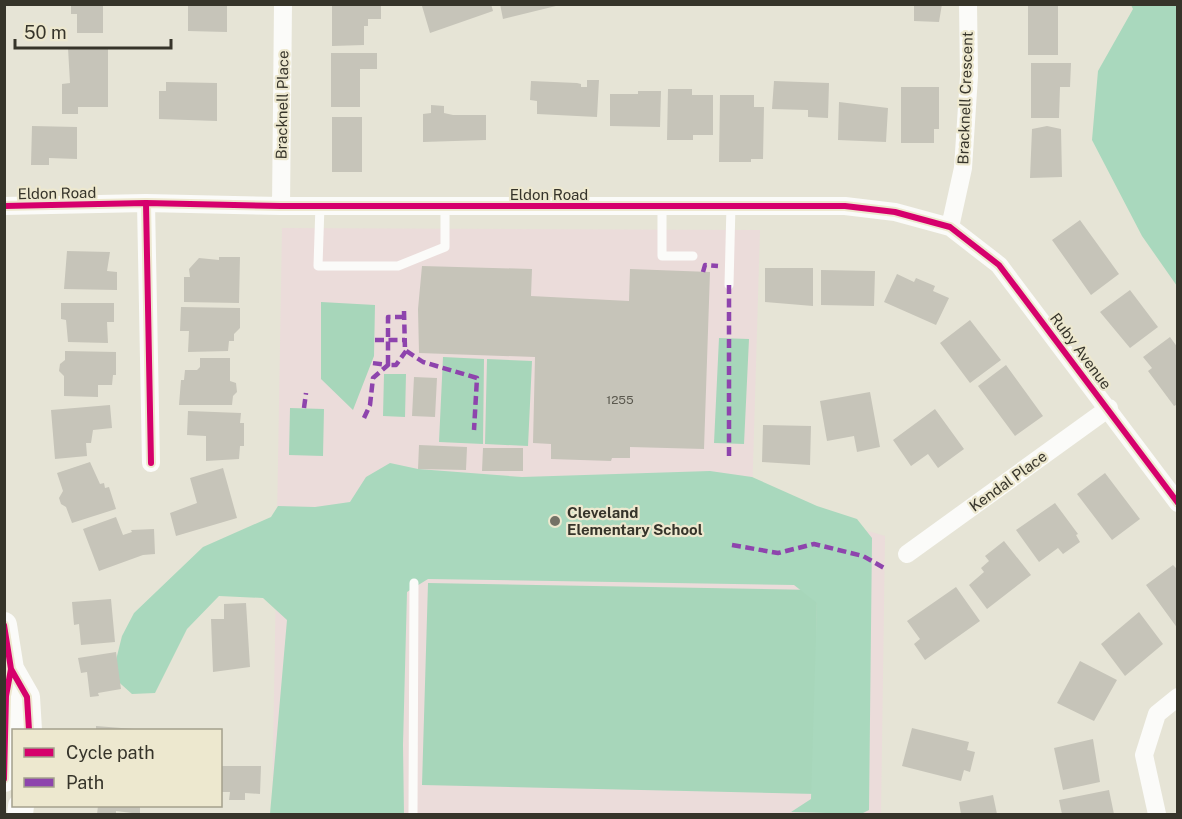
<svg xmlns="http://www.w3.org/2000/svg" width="1182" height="819" font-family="'Public Sans',sans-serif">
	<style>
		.education { fill: #ebdcda }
		.green { fill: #a7d6ba }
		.forest { fill: #a9d8bd }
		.building { fill: #c6c4b9 }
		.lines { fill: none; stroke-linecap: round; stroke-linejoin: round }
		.lane { stroke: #fbfbf9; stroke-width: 9 }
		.street { stroke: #fbfbf9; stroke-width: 18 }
		.secondary { stroke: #fbfbf9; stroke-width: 26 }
		.quiet { stroke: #8e44ad; stroke-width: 4.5; stroke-dasharray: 9 4.5; stroke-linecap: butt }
		.cycleway-casing { stroke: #ede8cf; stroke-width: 10 }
		.cycleway { stroke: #d6006c; stroke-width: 6 }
		.poi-dot { fill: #747266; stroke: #ede8cf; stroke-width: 2 }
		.labels { text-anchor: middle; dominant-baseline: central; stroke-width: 4.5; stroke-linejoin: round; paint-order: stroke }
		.number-label { font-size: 12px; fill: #5a584e }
		.street-label { font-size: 15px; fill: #36342a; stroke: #ede8cf }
		.poi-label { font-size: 15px; font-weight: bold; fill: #36342a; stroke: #ede8cf; text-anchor: start }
	</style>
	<rect width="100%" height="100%" fill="#e6e4d6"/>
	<path class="education" d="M282,228L760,230L752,498L885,536L881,814H272Z"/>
	<path class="green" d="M321,302L375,305L374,356L353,410L321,379Z
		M719,338L749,339L744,444L714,443Z
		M443,357L484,359L483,444L439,442Z
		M487,359L532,361L528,446L485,444Z
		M384,374H406L405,417L383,416Z
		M290,408L324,409L323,456L289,455Z
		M428,583L817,590L816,794L422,785Z"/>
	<path class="forest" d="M1131,5H1177V286L1142,236L1092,140L1098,71L1133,9Z
		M390,463L418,469L522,477L710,471L752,477L817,506L857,519L872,538L869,810L861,814L791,812L811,799L817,603L794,585L428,579L407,592L403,745L404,814H270L287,620L263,598L219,596L187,629L155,693L132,694L112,676L122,636L134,613L203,547L271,517L278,506L315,507L350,502L366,477Z"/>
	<path class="building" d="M71,4H103V33H77V14H71Z
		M188,4H227V32L188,31Z
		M332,4H381V19H368V26H364V45L332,46Z
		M426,4H491L493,11L430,33L422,6Z
		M500,4H559L560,5L503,19Z
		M914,4H942L939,22L914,21Z
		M1028,4H1058V55H1028Z
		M68,48H108V107H78V114H62V84L70,83Z
		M331,53H377V69H360V107H331Z
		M1031,63H1071L1070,87H1060L1059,118H1031Z
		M587,80H599L597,117L537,114V101L530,100L531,81L577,83L581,84V87H587Z
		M774,81L829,83L828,118L808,117V110L772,109Z
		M166,82L217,83V121L159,119V91H166Z
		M901,87H939V129H934V143H901Z
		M668,89H692V95H713V135H693V140H667Z
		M638,91H661L660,127L610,126V94H638Z
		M720,95H754V107H764L763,159H751V162H719Z
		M839,102L888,108L886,142L838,140Z
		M431,105L444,106V113L453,115H486V140L423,142V114L431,113Z
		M332,117H362V172H332Z
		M32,126L77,127V159L49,158V165H31Z
		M1047,126L1061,129L1062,177L1030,178L1032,129Z
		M1080,220L1119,274L1091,295L1052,240Z
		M67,251L110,252L107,271L117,272V290L64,289Z
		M219,257H240L239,303L184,302V277H190L189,269L199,258L219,260Z
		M422,266L532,269L531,296L629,301L630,269L710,272L704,449L630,447V458H612L611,461L551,459V444L533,443L535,357L419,353L418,309Z
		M765,268H813V306L765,302Z
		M821,270L875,271L874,306L821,305Z
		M897,274L914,282L916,278L935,286L933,291L949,298L936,325L884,302Z
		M1130,290L1158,327L1130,348L1100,312Z
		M61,303H114V322H107L108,343L68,342L66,320L61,319Z
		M181,307L240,308V328L234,334V341H229L228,351L188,352L189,331H180Z
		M970,320L1001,360L970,383L940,343Z
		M1170,337L1178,348V404L1174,406L1148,371L1152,368L1143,357Z
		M65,351L116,352V375H113L112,385H98V397L64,396V376L59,371L60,364L65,360Z
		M200,358H230V381L236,383L237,392L233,396L232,405H179L181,380H184L185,370H197L200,367Z
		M1006,365L1043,416L1015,436L978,386Z
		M414,377L437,378L435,417L412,416Z
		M870,392L880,447L857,452L854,436L827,441L820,401Z
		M110,405L112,428L93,430L91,443H86L87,456L55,459L51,410Z
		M935,409L964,449L938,468L928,454L911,466L893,440Z
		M188,411L241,413L240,423H244V446H240L239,459L206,461V436L187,435Z
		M763,425L811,426L810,465L762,462Z
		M419,445L467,447L466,470L418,469Z
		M483,448H523V471H482Z
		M90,462L100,484L104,483L105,488L109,487L116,509L72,523L66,507L61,504L59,498L63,491L57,473Z
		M223,468L237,518L176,536L170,513L197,503L190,478Z
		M1105,473L1140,519L1112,540L1077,494Z
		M1055,503L1078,534L1076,535L1080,542L1063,554L1058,548L1039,562L1016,530Z
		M116,517L123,535L132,532L131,530L154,529L155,554L143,555L99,571L83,529Z
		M1004,541L1031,575L987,609L969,585L984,572L981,568L989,561L985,556Z
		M1173,565L1178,570V629L1146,585Z
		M956,587L980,621L925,660L914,644L920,639L907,621Z
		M111,599L115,642L81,645L79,624L74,625L72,602Z
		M246,603L250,667L213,672L211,619H224V604Z
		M1139,612L1163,644L1125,676L1101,644Z
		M116,652L121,689L98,693L99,696L90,697L87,672L81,673L78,658Z
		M1080,661L1117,680L1094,721L1057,703Z
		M96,726L134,729V730H96Z
		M912,728L969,742L967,750L975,752L970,772L964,770L961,781L902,766Z
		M1093,739L1100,782L1063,790L1054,748Z
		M220,766H261L260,794L245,793V800H229L230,792H220Z
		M1109,790L1114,814H1062L1059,800Z
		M993,795L997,814H961L959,802Z
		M98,806H140V814L116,811V814H97Z"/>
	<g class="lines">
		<path class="lane" d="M320,205L318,266H398L445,247V206
			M662,205V256H693
			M729,285L731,205
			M413,814L414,583"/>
		<path class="street" d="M146,203L151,463
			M4,206L146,203L281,206H845L895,212L950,227L999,265L1178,503
			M281,206L283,4
			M950,227L963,168L969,76L968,4
			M907,554L1109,408
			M1157,814L1144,755L1157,714L1178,697"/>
		<path class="secondary" d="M4,625L11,669L27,697L29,730
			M4,779L6,696L11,669
			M20,814L21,806"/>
		<path class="quiet" d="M703,272L705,265L718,266
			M404,311L405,350L423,362L477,378L474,430
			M404,317H388V365H396L406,351
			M375,340H405
			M304,408L306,393
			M364,418L370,405L373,378L388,365L372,363
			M729,456V285
			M732,545L778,553L814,544L863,556L886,569"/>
		<g class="cycleway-casing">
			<path id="cycleway" d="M146,203L151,463
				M4,206L146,203L281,206H845L895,212L950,227L999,265L1178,503
				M4,625L11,669L27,697L29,730
				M4,779L6,696L11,669"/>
		</g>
		<use href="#cycleway" class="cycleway"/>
	</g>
	<circle class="poi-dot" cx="555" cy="521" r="6"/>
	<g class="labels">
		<g class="number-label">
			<text x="620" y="400">1255</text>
		</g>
		<g class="street-label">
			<text transform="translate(965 98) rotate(-88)">Bracknell Crescent</text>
			<text transform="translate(282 105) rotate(-89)">Bracknell Place</text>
			<text transform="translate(57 193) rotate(-1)">Eldon Road</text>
			<text x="549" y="194">Eldon Road</text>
			<text transform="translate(1081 351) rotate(53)">Ruby Avenue</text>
			<text transform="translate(1008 481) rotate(-36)">Kendal Place</text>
		</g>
		<g class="poi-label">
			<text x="567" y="512">Cleveland<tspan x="567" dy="17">Elementary School</tspan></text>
		</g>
	</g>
	<rect width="1182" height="819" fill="none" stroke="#36342a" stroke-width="12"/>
	<rect x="12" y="729" width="210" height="78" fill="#ede8cf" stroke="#a4a08d" stroke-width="1.5"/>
	<rect x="24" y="748" width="30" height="9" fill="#d6006c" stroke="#a4a08d" stroke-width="1.5"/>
	<text x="66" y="759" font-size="18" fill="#36342a">Cycle path</text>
	<rect x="24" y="778" width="30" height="9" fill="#8e44ad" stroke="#a4a08d" stroke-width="1.5"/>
	<text x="66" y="789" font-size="18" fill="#36342a">Path</text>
	<path d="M15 39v9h156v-9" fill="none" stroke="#36342a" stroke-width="3"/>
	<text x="24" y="39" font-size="18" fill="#36342a" stroke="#ede8cf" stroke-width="4.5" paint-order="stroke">50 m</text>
</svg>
